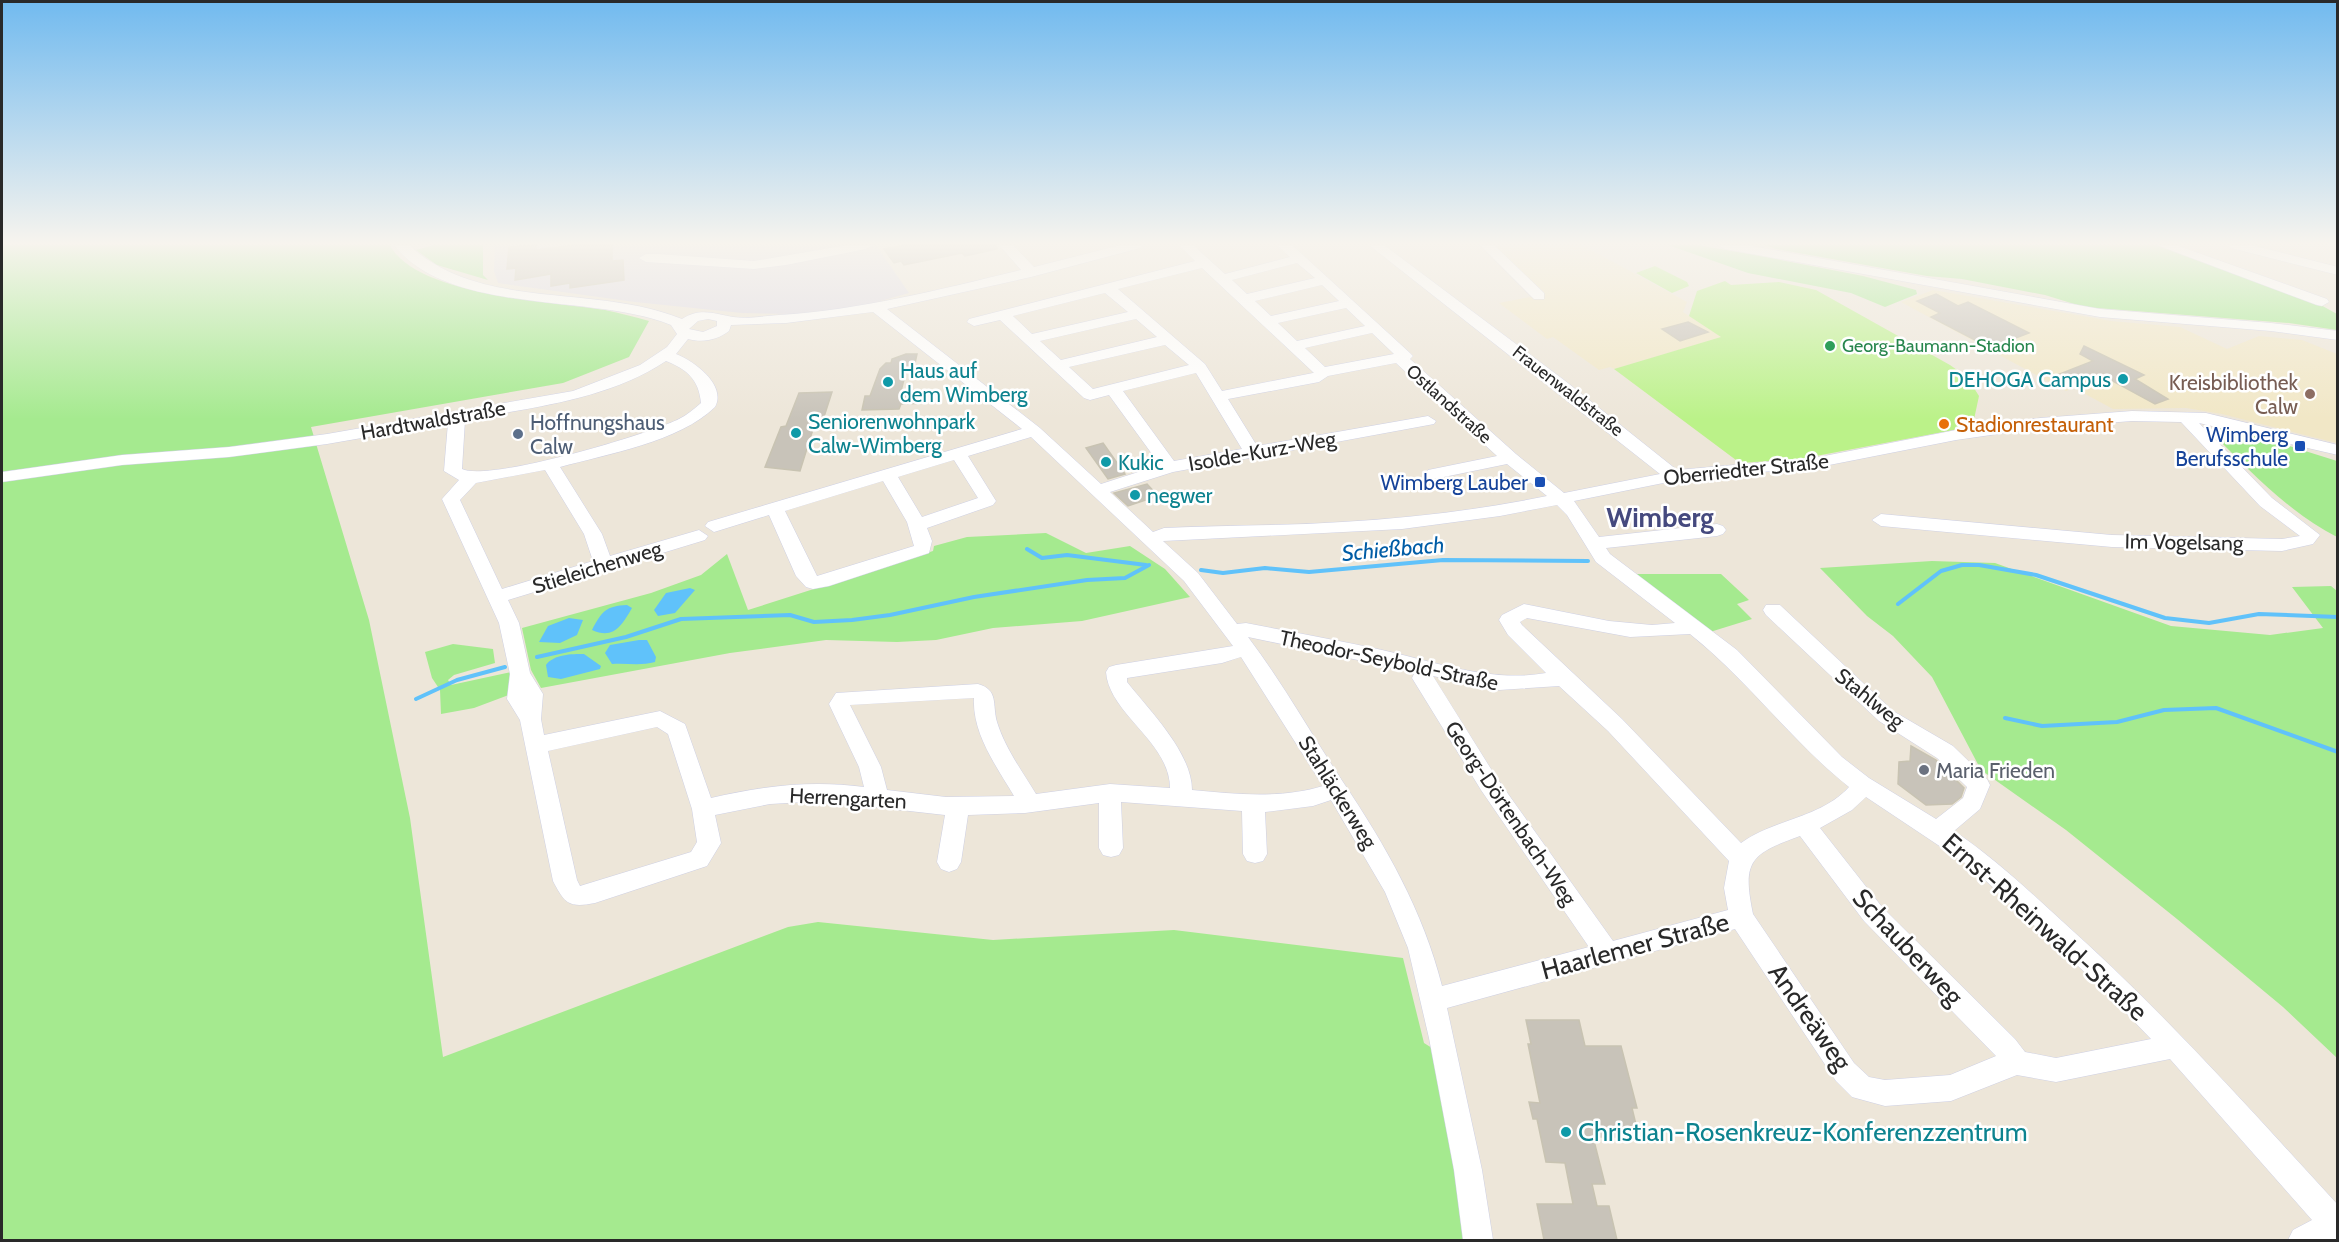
<svg xmlns="http://www.w3.org/2000/svg" width="2339" height="1242" font-family="Cabin,sans-serif">
	<style>
		.industrial { fill: #dedae4 }
		.education { fill: #f1e7c6 }
		.green { fill: #a5ea8f }
		.pitch { fill: #bbf289 }
		.water { fill: #60c2fa }
		.lines { fill: none; stroke-linecap: round; stroke-linejoin: round }
		.stream { stroke: #60c2fa; stroke-width: 4 }
		.building { fill: #c8c3b9; stroke: #c8c3b2; stroke-width: 1.5 }
		.minor-casing { stroke: #ced0e4; stroke-width: 1 }
		.minor { fill: #fff; fill-rule: evenodd }
		.leisure-dot { fill: #2e9e5b; stroke: #fff; stroke-width: 2 }
		.culture-dot { fill: #0f9aa8; stroke: #fff; stroke-width: 2 }
		.education-dot { fill: #8d6e63; stroke: #fff; stroke-width: 2 }
		.food-dot { fill: #e8710a; stroke: #fff; stroke-width: 2 }
		.service-dot { fill: #5c6f8a; stroke: #fff; stroke-width: 2 }
		.transit-dot { fill: #1a4fb4; stroke: #fff; stroke-width: 2 }
		.worship-dot { fill: #6b7280; stroke: #fff; stroke-width: 2 }
		.labels { text-anchor: middle; dominant-baseline: central; stroke-width: 5; stroke-linejoin: round; paint-order: stroke }
		.far-leisure-label { font-size: 18px; fill: #27864d; stroke: #fff; text-anchor: start }
		.far-street-label { font-size: 18px; fill: #292929; stroke: #fff }
		.culture-label { font-size: 21px; fill: #0d838f; stroke: #fff; text-anchor: start }
		.education-label { font-size: 21px; fill: #785e54; stroke: #fff; text-anchor: end }
		.street-label { font-size: 21px; fill: #292929; stroke: #fff }
		.service-label { font-size: 21px; fill: #4e5e75; stroke: #fff; text-anchor: start }
		.food-label { font-size: 21px; fill: #c56008; stroke: #fff; text-anchor: start }
		.transit-label { font-size: 21px; fill: #164399; stroke: #fff; text-anchor: end }
		.worship-label { font-size: 21px; fill: #5b616d; stroke: #fff; text-anchor: start }
		.water-label { font-size: 22px; font-style: italic; fill: #005ca5; stroke: #fff }
		.near-street-label { font-size: 26px; fill: #292929; stroke: #fff }
		.near-culture-label { font-size: 26px; fill: #0d838f; stroke: #fff; text-anchor: start }
		.district-label { font-size: 27px; font-weight: bold; fill: #45497e; stroke: #fff }
	</style>
	<rect width="100%" height="100%" fill="#ede6d9"/>
	<path class="industrial" d="M495,245H876L909,293L863,306L792,314L742,313L635,302L498,283L494,271Z"/>
	<path class="education" d="M1511,245H1582L1687,302L1683,312L1722,337L1614,369L1610,367L1599,370L1553,337L1547,339L1499,303L1541,295L1492,248Z
		M1933,290L2111,321L2180,327L2227,349L2259,336L2302,340L2337,354V443L2222,414L2186,408L2113,409L2074,388L2066,391L1901,302Z"/>
	<path class="green" d="M2,245H390C416,296 553,301 605,310C620,313 635,317 649,321L629,357L563,383L311,427L369,620L410,818L443,1057L788,927L818,922L993,940L1174,930L1403,958L1424,1043L1432,1048L1439,1071L1465,1240H2Z
		M434,245H483V275L488,280L437,265L416,250Z
		M1668,245H1697L1755,255L1863,276L1916,290L1917,294L1885,307L1851,293L1748,273Z
		M1765,245H2157L2319,304L2337,314V330L2289,323L2084,307L2045,295L1962,279L1927,276L1776,249Z
		M2218,428L2260,437L2337,461V537C2287,511 2250,471 2210,431Z
		M1046,533L1086,553L1130,546L1165,569L1190,597L1082,621L993,628L936,640L897,642L826,640L730,653L541,688L531,670L522,628L651,593L701,575L727,554L748,610L933,551L934,546L967,537Z
		M1932,561L1995,563L2171,626L2270,635L2323,628L2292,587L2331,586L2337,591V1058L2283,1007L2177,919L2066,830L1981,770L1932,677L1893,636L1867,616L1820,568Z
		M1631,574H1721L1749,600L1737,604L1752,619L1710,632Z
		M453,644L493,649L495,663L454,675L448,680L451,685L511,672V694L474,708L441,714L440,690L432,678L425,652Z"/>
	<path class="pitch" d="M1655,266L1687,282L1689,286L1672,293L1636,273Z
		M1725,281L1731,285L1779,282L1816,290L1950,365L1967,377L1979,396L1973,424L1959,429L1800,459L1740,463L1614,369L1721,337L1689,316L1697,291Z"/>
	<path class="water" d="M690,588L695,590L675,613L658,616L654,610L666,593Z
		M627,605L632,608C622,625 614,640 592,630C602,611 606,606 627,605Z
		M569,618L583,620L577,635L560,643L539,642L548,626Z
		M639,640H647L656,657L655,662C641,666 627,663 612,664L605,653L610,645Z
		M584,654L601,666L600,669L561,679L548,677L546,665C554,654 572,654 584,654Z"/>
	<g class="lines">
		<path class="stream" d="M1027,549L1042,558L1067,555L1146,565
			M1201,570L1223,573L1265,568L1309,572L1443,560L1588,561
			M1898,604L1941,571L1962,565H1979L2036,575L2165,618L2209,623L2259,614L2338,617
			M537,657L626,637L681,619L790,615L814,622L852,620L890,615L974,597L1087,580L1125,578L1149,565
			M416,699L457,680L505,667
			M2005,718L2042,726L2117,722L2164,710L2216,708L2338,752"/>
	</g>
	<path class="building" d="M536,245V250L574,245H612V261L623,260L624,280L570,288V283L551,286V274L515,280L516,268L507,269L509,247Z
		M905,245H996L997,249L965,256L962,253L904,265L901,261L894,263L884,249Z
		M1936,294L1958,306L1968,302L2029,333L1990,348L1931,317L1940,313L1917,301Z
		M1688,322L1708,332L1680,341L1662,329Z
		M2084,346L2144,375L2135,379L2168,399L2155,404L2100,374L2074,383L2057,375L2093,361L2080,354Z
		M906,354H917L914,368H907L901,391L921,390L920,394H928L926,403L901,404L899,409L862,410L865,396H870L880,369L886,363H891L892,359Z
		M832,392L822,423L814,426L800,471L765,467L781,427L786,426L799,393Z
		M1103,443L1125,474L1108,479L1086,448Z
		M1147,484L1158,496L1128,506L1114,493Z
		M1911,746L1936,760L1964,788L1961,797L1952,804L1926,805L1898,784L1899,762L1910,761Z
		M1526,1020H1579L1585,1046H1621L1637,1108H1632L1639,1137H1593L1605,1184H1592L1597,1206H1609L1617,1240H1544L1537,1204H1573L1565,1163L1546,1162L1537,1119H1533L1529,1102L1540,1103L1528,1044H1531Z"/>
	<g class="lines">
		<g class="minor-casing">
			<path id="minor" d="M394,245H409C481,312 594,283 682,319C700,307 715,314 733,317C748,319 764,316 779,315C861,310 942,289 1021,270L999,245H1013L1034,267L1121,245H1142L1140,248L1031,277L887,309L1040,428L1101,484L1160,465L1109,395L1090,400L1084,398L1000,320L974,326L967,322L969,319L1195,261L1179,245H1193L1225,274L1290,257L1277,245H1292L1410,353L1413,356L1410,359L1516,454L1564,493L1660,474L1369,245H1384L1564,380L1677,470L1814,458L1956,430L2040,418L2132,411L2206,413L2338,445V455L2199,423L2272,498L2320,535L2313,544L2282,551L2112,547L1881,526L1872,520L1881,514L2112,535L2282,539L2300,536L2260,506L2181,422L2132,421L2040,428L1956,440L1814,468L1693,477L1574,501L1599,537L1717,524L1723,526L1726,530L1723,534L1717,536L1606,548L1610,554L1737,650L1842,757L1869,778L1936,819L1963,798L1967,787L1937,758L1879,721L1766,615L1763,610L1766,605H1780L1893,711L1953,746L1987,779L1990,785L1980,809L1954,831C1993,857 2027,889 2062,921C2161,1009 2248,1107 2338,1205V1239L2288,1240L2293,1230L2312,1220L2170,1059L2056,1082L2017,1075L1951,1101L1885,1106L1852,1097L1836,1081L1735,929L1447,1008L1482,1170L1493,1240H1463L1454,1170L1429,1038L1408,948L1385,892L1331,800L1313,806L1265,812L1267,854L1263,861L1255,863L1247,861L1243,854L1242,811L1121,802L1123,848L1119,855L1111,857L1103,855L1099,848V803L1025,813L968,815L961,862L957,869L949,872L941,869L937,862L945,815L821,801L770,804L715,815L721,843L707,866L595,903C569,908 565,904 553,881L520,720L507,699L510,674L499,623L442,499L459,480L444,471L448,423L327,444L229,457L122,465L2,482V472L122,455L229,447L327,434L573,391L640,365L667,347L677,334L671,325C592,293 449,316 394,245ZM1297,263L1315,278L1247,294L1232,280ZM1202,268L1314,373H1313L1222,391L1205,364L1118,289ZM1322,285L1339,301L1271,316L1255,301ZM1105,293L1128,312L1032,334L1013,316ZM1346,308L1365,326L1297,341L1278,323ZM873,312L1022,429L708,522L705,526L714,532L769,515L796,576L806,587L813,589L829,586L929,553L932,541L927,528L993,505L996,501L968,456L1031,437L1184,581L1233,646L1116,665L1109,667L1106,672C1109,714 1170,742 1170,788L1110,784L1036,794C1022,771 1005,748 997,722C992,704 999,690 978,684L836,693L829,704L859,767L864,787C811,780 762,786 711,798L685,724L660,711L544,735L541,719L543,694L530,673L519,623L508,600L705,540L708,536L699,530L610,556L602,534L560,467C607,454 679,442 715,407C727,385 694,361 676,354L688,339C703,343 717,340 729,331L731,325L786,323ZM708,319L717,321V326L703,332L689,329L698,321ZM1136,319L1157,337L1061,360L1040,341ZM1372,333L1394,354L1325,367L1305,348ZM1165,345L1189,365L1093,389L1069,367ZM666,361C687,369 699,380 701,403C694,409 687,415 679,419C647,435 489,482 462,469L465,420C533,407 607,400 666,361ZM1396,363L1497,456L1428,470L1425,474L1428,478L1434,479L1507,464L1547,496C1479,510 1411,518 1342,522C1283,526 1223,525 1164,528L1153,532L1110,492L1173,472L1434,424L1436,421L1428,416L1257,446L1228,399L1319,382L1328,376ZM1196,373L1242,449L1174,461L1123,391ZM954,460L978,498L922,517L898,477ZM545,470L584,534L593,561L502,589L460,500L476,483ZM883,481L907,522L914,546L817,576L785,511ZM1557,505L1567,515L1596,562L1675,623L1652,625L1609,621L1524,604L1502,615L1499,620L1508,635L1546,673C1491,683 1436,662 1382,650C1337,640 1291,632 1246,623L1237,624L1198,573L1163,541L1402,529L1500,516ZM1527,618L1630,637L1690,634C1748,680 1791,741 1849,787C1821,818 1774,819 1741,843L1622,719L1522,625L1520,622ZM1248,637L1415,672L1412,678L1481,790L1589,947L1442,986C1423,911 1386,846 1343,782C1311,734 1283,683 1248,637ZM1241,657L1323,786C1281,799 1235,794 1192,790C1192,753 1150,711 1127,682V678L1222,663ZM1433,676L1499,690L1559,686L1608,731L1729,861L1724,888L1728,910L1613,941L1496,777ZM974,698C972,734 997,767 1014,796L946,797L887,790L881,767L850,705ZM657,727L668,734L692,809L697,842L691,852L580,886L577,880L548,751ZM1866,797L1971,867L2103,989L2151,1039L2056,1058L2025,1052L2015,1039L1882,907L1820,828L1852,810ZM1800,836L1864,921L1996,1056L1950,1075L1885,1080L1869,1077L1854,1063L1753,914C1742,861 1750,854 1800,836Z
				M848,245H873L866,249L786,265L754,269L646,262L639,258L646,254H658L754,261Z
				M1480,245H1494L1544,293V299H1534Z
				M1718,245H1746L2100,309L2271,323L2338,331V340L2271,331L2100,317L1725,249Z
				M2157,245H2176L2327,299L2329,302L2322,306L2317,305Z
				M2229,245H2251L2338,267V275L2231,248Z"/>
		</g>
		<use href="#minor" class="minor"/>
	</g>
	<linearGradient id="sky" x2="0" y2="1"><stop stop-color="#71baef"/><stop offset="0.58" stop-color="#f7f4ee"/><stop offset="1" stop-color="#f7f4ee" stop-opacity="0"/></linearGradient>
	<rect width="2339" height="419" fill="url(#sky)"/>
	<circle class="leisure-dot" cx="1830" cy="346" r="6"/>
	<g class="culture-dot">
		<circle cx="2123" cy="379" r="6"/>
		<circle cx="888" cy="382" r="6"/>
		<circle cx="796" cy="433" r="6"/>
		<circle cx="1106" cy="462" r="6"/>
		<circle cx="1135" cy="495" r="6"/>
		<circle cx="1566" cy="1132" r="6"/>
	</g>
	<circle class="education-dot" cx="2310" cy="394" r="6"/>
	<circle class="food-dot" cx="1944" cy="424" r="6"/>
	<circle class="service-dot" cx="518" cy="434" r="6"/>
	<g class="transit-dot">
		<rect x="2294" y="440" width="12" height="12" rx="3"/>
		<rect x="1534" y="476" width="12" height="12" rx="3"/>
	</g>
	<circle class="worship-dot" cx="1924" cy="770" r="6"/>
	<g class="labels">
		<g class="far-leisure-label">
			<text x="1842" y="346">Georg-Baumann-Stadion</text>
		</g>
		<g class="far-street-label">
			<text transform="translate(1568 391) rotate(38)">Frauenwaldstraße</text>
			<text transform="translate(1449 404) rotate(42)">Ostlandstraße</text>
		</g>
		<g class="culture-label">
			<text x="900" y="370">Haus auf<tspan x="900" dy="24">dem Wimberg</tspan></text>
			<text x="2111" y="379" text-anchor="end">DEHOGA Campus</text>
			<text x="808" y="421">Seniorenwohnpark<tspan x="808" dy="24">Calw-Wimberg</tspan></text>
			<text x="1118" y="462">Kukic</text>
			<text x="1147" y="495">negwer</text>
		</g>
		<g class="education-label">
			<text x="2298" y="382">Kreisbibliothek<tspan x="2298" dy="24">Calw</tspan></text>
		</g>
		<g class="street-label">
			<text transform="translate(433 420) rotate(-10)">Hardtwaldstraße</text>
			<text transform="translate(1262 451) rotate(-10)">Isolde-Kurz-Weg</text>
			<text transform="translate(1746 469) rotate(-6)">Oberriedter Straße</text>
			<text transform="translate(2184 542) rotate(1)">Im Vogelsang</text>
			<text transform="translate(597 567) rotate(-17)">Stieleichenweg</text>
			<text transform="translate(1389 660) rotate(12)">Theodor-Seybold-Straße</text>
			<text transform="translate(1870 698) rotate(39)">Stahlweg</text>
			<text transform="translate(1338 792) rotate(58)">Stahläckerweg</text>
			<text transform="translate(848 798) rotate(3)">Herrengarten</text>
			<text transform="translate(1511 813) rotate(56)">Georg-Dörtenbach-Weg</text>
		</g>
		<g class="service-label">
			<text x="530" y="422">Hoffnungshaus<tspan x="530" dy="24">Calw</tspan></text>
		</g>
		<g class="food-label">
			<text x="1956" y="424">Stadionrestaurant</text>
		</g>
		<g class="transit-label">
			<text x="2288" y="434">Wimberg<tspan x="2288" dy="24">Berufsschule</tspan></text>
			<text x="1528" y="482">Wimberg Lauber</text>
		</g>
		<g class="worship-label">
			<text x="1936" y="770">Maria Frieden</text>
		</g>
		<g class="water-label">
			<text transform="translate(1393 549) rotate(-5)">Schießbach</text>
		</g>
		<g class="near-street-label">
			<text transform="translate(2045 927) rotate(42)">Ernst-Rheinwald-Straße</text>
			<text transform="translate(1635 946) rotate(-15)">Haarlemer Straße</text>
			<text transform="translate(1908 947) rotate(47)">Schauberweg</text>
			<text transform="translate(1810 1017) rotate(55)">Andreäweg</text>
		</g>
		<g class="near-culture-label">
			<text x="1578" y="1132">Christian-Rosenkreuz-Konferenzzentrum</text>
		</g>
		<g class="district-label">
			<text x="1660" y="517">Wimberg</text>
		</g>
	</g>
	<rect width="2339" height="1242" fill="none" stroke="#292929" stroke-width="6"/>
</svg>
